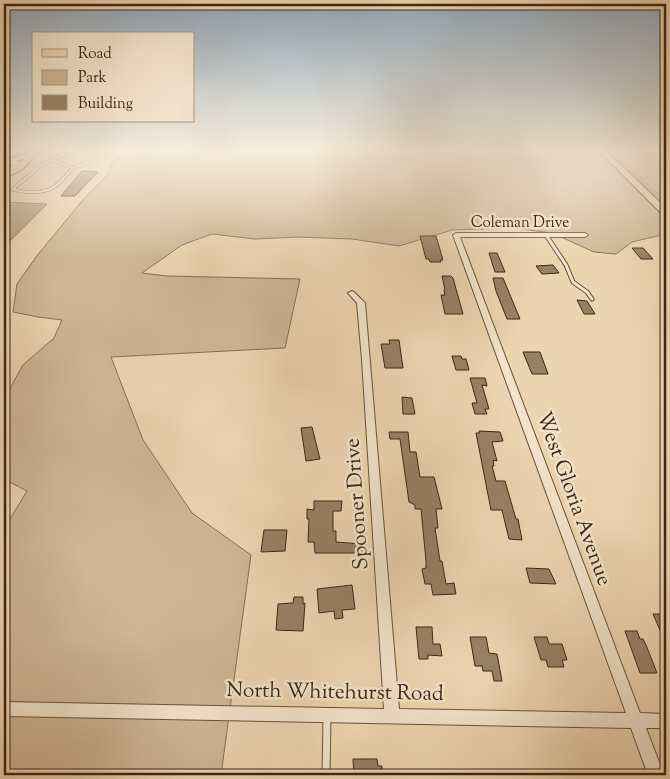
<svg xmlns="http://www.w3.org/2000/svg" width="670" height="779" font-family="'Sorts Mill Goudy',serif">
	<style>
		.green { fill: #cfb695; stroke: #876e54 }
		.water { fill: #b2997b; stroke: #846b51 }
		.building { fill: #998065; stroke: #3f2613 }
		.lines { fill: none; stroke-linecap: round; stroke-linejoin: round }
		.service-far2-casing { stroke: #6a523a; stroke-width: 4 }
		.service-far1-casing { stroke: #6a523a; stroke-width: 5 }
		.service-casing { stroke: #6a523a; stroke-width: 9 }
		.minor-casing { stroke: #6a523a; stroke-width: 2 }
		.secondary-casing { stroke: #3f2613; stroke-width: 3 }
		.primary-casing { stroke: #3f2613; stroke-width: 2 }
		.motorway-casing { stroke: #3f2613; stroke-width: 3 }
		.service-far2 { stroke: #f3e3cc; stroke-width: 2.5 }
		.service-far1 { stroke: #f3e3cc; stroke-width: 3 }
		.service { stroke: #f3e3cc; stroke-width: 7 }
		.minor { fill: #f3e3cc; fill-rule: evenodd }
		.secondary { fill: #f3e3cc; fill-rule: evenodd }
		.primary { fill: #edd4b0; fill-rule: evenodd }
		.motorway { fill: #edd4b0; fill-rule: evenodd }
		.labels { text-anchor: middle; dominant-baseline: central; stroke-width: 5; stroke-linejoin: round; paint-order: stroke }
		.far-street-label { font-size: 15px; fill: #3f2613; stroke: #f3e3cc }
		.near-street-label { font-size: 21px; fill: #3f2613; stroke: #f3e3cc }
	</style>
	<rect width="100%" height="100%" fill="#edd4b0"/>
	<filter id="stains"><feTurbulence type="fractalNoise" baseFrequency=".004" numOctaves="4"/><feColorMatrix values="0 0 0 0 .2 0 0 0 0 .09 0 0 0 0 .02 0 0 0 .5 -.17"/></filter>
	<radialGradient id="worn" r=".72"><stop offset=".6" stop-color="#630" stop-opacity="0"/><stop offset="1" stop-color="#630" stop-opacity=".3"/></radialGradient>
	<path class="green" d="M172,150H598L666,217V234L632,242L616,254L594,252L552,233L514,228L452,230L399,246L352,239L298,237L255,239L212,234L182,245L142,273L167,276L300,279L285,348L111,357L143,440L192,513L251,555L221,775H4V529L27,491L4,479V399L23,365L54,338L62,320L38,317L13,312L17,284L36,257L82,201L110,172V166L119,157H152Z
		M604,150H608L666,204V210Z
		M611,150H666V202Z"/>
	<path class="water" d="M4,202L47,204L4,247Z"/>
	<path class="building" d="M82,171L98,172L75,196H61Z
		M420,236H436L443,260H440L441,262H430L429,259H426Z
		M632,248H643L653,259H641Z
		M489,253H497L505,272H495Z
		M553,265L559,273L542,274L536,266Z
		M442,276H451L453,278L463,314H445L441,295H445L444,290H445Z
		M493,278H503L520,319H507L496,291Z
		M577,300L587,301L595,314H584Z
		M389,340H399L403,368H385L381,344H390Z
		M523,352H540L548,374H532Z
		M452,356H461L462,359H466L469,370H456Z
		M470,378H485L487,386L482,385L489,409H485L487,414H475L472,403H477Z
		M402,397L412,398L415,414H403Z
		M312,427L320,459L306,461L301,428Z
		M479,431L500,432L503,441L492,442L497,461L493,460L494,466H492L496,481H505L516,519H518L522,540L509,539L502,510H491L476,433H480Z
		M389,432H408L410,452H416L420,477H434L442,509H436L438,528H435L440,561H442L446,584L454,583L456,594L433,595L431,584H425L422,569L426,568V561L421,509H415V505L409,502L400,439H390Z
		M314,501H342L341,511H333V531H336V542L362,544V553H315L314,542H308L309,519H307V509L314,510Z
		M264,530H287L285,551L261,552Z
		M526,568L549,569L556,584L530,583Z
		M352,585L355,609L342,610L343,618L335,619L334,611L319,613L317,589Z
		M294,597H303V604L305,603L303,631L276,630L278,604L293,603Z
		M653,614H662L666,624V644Z
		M416,627H432L433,644H440L442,656L428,655V659H419Z
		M625,631H637L640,639H643L646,645L657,673H640Z
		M470,637H486L489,653L497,654L502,681H494L492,671H483L482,666H475Z
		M534,637H547L549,644H562L567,660H562L564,667H548L546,660H541Z
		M353,759H377L378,766H382V775H354Z"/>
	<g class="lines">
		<g class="service-far2-casing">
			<path id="service-far2" d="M51,159L73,168C59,183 55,192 33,192C25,192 20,192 13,189C36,169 46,160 76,150
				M73,168L119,150"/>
		</g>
		<g class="service-far1-casing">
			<path id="service-far1" d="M546,235L566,265L573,282L587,292L592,299"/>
		</g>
		<g class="service-casing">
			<path id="service" d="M326,775L327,717"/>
		</g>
		<g class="minor-casing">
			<path id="minor" d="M456,233H585L588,235L585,237H460L640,713L666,714V728H646L664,775H648L631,728L4,716V702L384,709L362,360L357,303L348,293L352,291L354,292L365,303L399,709L626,713L453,235Z"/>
		</g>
		<g class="secondary-casing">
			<path id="secondary" d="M40,150H48L4,165V161Z"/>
		</g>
		<g class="primary-casing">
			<path id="primary" d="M598,150H605L666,208V216L663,215Z"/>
		</g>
		<g class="motorway-casing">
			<path id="motorway" d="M11,150H19L10,159L22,162L27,152L34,154C28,168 17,173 4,177V171L13,165L4,162V157Z"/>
		</g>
		<use href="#service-far2" class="service-far2"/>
		<use href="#service-far1" class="service-far1"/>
		<use href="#service" class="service"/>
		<use href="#minor" class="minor"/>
		<use href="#secondary" class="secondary"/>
		<use href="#primary" class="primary"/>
		<use href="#motorway" class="motorway"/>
	</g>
	<linearGradient id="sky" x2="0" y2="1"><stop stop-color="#92a9bc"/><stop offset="0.58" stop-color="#f7ecdb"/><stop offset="1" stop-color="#f7ecdb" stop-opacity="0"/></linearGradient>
	<rect width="670" height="259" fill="url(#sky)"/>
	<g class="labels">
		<g class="far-street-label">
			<text x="520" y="223">Coleman Drive</text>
		</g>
		<g class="near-street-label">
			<text transform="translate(573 499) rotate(70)">West Gloria Avenue</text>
			<text transform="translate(358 504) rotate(-94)">Spooner Drive</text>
			<text transform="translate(335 693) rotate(1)">North Whitehurst Road</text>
		</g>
	</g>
	<rect width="670" height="779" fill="none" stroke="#edd4b0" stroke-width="20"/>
	<rect x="5" y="5" width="660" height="769" fill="none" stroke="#3f2613" stroke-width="2.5"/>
	<rect x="10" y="10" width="650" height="759" fill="none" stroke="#3f2613"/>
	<rect x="32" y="32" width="162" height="90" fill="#f3e3cc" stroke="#ab9782"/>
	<rect x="42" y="49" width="25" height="8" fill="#edd4b0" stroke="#ab9782"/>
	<text x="78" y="58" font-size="15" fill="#3f2613">Road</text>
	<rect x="42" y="70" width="25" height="15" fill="#cfb695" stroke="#ab9782"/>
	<text x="78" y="82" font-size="15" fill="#3f2613">Park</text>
	<rect x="42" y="95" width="25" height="15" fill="#998065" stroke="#ab9782"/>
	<text x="78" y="108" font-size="15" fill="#3f2613">Building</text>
	<rect width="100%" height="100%" filter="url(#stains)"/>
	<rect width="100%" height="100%" fill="url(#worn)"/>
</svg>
